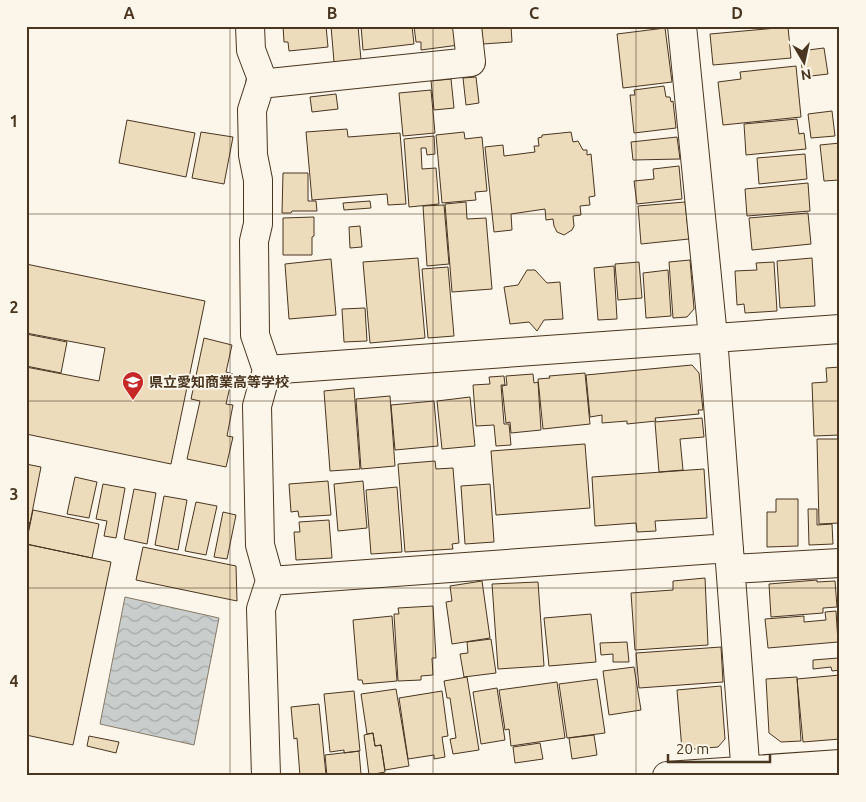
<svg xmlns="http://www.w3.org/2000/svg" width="866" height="802" font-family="Ubuntu,'Noto Sans JP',sans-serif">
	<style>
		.water { fill: url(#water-waves); stroke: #887966 }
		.building { fill: #ecdcbc; stroke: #4a3520 }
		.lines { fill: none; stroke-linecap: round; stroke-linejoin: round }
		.street-casing { stroke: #4a3520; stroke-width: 30 }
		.street { stroke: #fbf6e9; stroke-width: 28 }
		.grid { fill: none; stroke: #4a3520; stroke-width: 1; stroke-opacity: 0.55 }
		.labels { text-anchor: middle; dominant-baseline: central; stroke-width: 4; stroke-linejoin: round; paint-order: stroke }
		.poi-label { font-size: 14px; font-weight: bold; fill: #4a3520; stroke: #fbf6e9; text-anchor: start }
		.neatline { fill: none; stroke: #4a3520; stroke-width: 2 }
		.grid-label { font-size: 16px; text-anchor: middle; font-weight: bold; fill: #4a3520 }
	</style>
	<defs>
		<pattern id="water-waves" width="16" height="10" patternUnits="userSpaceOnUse" patternTransform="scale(1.25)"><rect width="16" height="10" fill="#c9cecd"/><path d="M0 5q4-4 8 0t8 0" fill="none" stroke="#a5a8a6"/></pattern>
	</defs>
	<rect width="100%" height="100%" fill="#fbf6e9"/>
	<path class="water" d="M125,597L219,618L194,745L100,724Z"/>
	<path class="building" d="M283,26H326L328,47L289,51L288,42H284Z
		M331,26H358L361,60L334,62Z
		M361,26H412L414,44L363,50Z
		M414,26H460L459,45L421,50V42H416Z
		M481,26H511L512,42L483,44Z
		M788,27L791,58L713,65L710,34Z
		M665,28L672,82L623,88L617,34Z
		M824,48L828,74L803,77L800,51Z
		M796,66L801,117L723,125L718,82L741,79L740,72Z
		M476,77L479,103L466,105L463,78Z
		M451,79L454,108L434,110L431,81Z
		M664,86L666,97H670L671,102L673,101L676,128L634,133L630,95H635L634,90Z
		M431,90L435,133L403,136L399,93Z
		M336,94L338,109L312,112L310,97Z
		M832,111L835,136L811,138L808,114Z
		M797,119L799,134L804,133L806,149L746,155L744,124Z
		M127,120L195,133L186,177L119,163Z
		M347,129L348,137L400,133L406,204L388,205L387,194L312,200L306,132Z
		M201,132L233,137L224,184L192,178Z
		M464,132L465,139L482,137L487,191L475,192L476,200L442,203L436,135Z
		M571,132L573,142L578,141L583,150H587V155L591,154L595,196L589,197L590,205L580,206L581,215L573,216L574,226L572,230L564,235L557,232L554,226L553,219L546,220L545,209L511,214L512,230L494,232L485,147L503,145L504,156L535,152L534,146H539L538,138L542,137V135Z
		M434,136L435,154L427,155L426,148H421L422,169L436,168L439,204L409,207L404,139Z
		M677,137L680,159L633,160L631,142Z
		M840,143V188H839V180L824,181L820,145Z
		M805,154L807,179L759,184L757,158Z
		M679,166L682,199L637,204L634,181L654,179L653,169Z
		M283,173H308V201H316L317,211H292L291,213H282Z
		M808,183L810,211L747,216L745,189Z
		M370,201L371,208L344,210L343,203Z
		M466,202L467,219L486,218L492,289L452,292L445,204Z
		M685,202L689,239L641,244L638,206Z
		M444,205L449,264L427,266L423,206Z
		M808,213L811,244L752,250L749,218Z
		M314,217V236L312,237V255H283V218Z
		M360,226L362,247L350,248L349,227Z
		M418,258L425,338L370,343L363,262Z
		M812,258L815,306L780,308L777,261Z
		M331,259L336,315L289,319L285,264Z
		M690,260L694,309L687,317L673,318L669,262Z
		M639,262L642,298L618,300L615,264Z
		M774,262L777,311L745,313L744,304L737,305L735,271L757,270L756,263Z
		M26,264L205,301L171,464L26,434V367L99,381L105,348L26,333Z
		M614,266L617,319L598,320L594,268Z
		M448,267L454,336L428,338L422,269Z
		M527,270H535L547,283L560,282L563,319L544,320L537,331L529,322L510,324L504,287L518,285Z
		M668,270L671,316L646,318L643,273Z
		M365,308L367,341L344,342L342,309Z
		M26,334L67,342L61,373L26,366Z
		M204,338L232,345L226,372L233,374L226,404L233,405L227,436L233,437L226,467L187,459L200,401L191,399Z
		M692,365L699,373L703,410H698L699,414L655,418L656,421L627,424V421L602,423V415L590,417L586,375Z
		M840,367V435L814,436L812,383L827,382L826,368Z
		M585,373L590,424L543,429L538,379L550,378L549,376Z
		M533,374L534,383L538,382L541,430L511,433L510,422L506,423L502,386L507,385L506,376Z
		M504,376L505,385H501L504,424H509L511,445L496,446L494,425L476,426L473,385L490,384L489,377Z
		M354,388L360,469L330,471L324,391Z
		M390,396L395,466L361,469L356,399Z
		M470,397L475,446L442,449L437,401Z
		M434,401L438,446L395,450L391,405Z
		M702,418L704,437L680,439L683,470L659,472L655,422Z
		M817,439H840V523L819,524Z
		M585,444L590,508L496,515L491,451Z
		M435,461L436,469L453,468L459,543L452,544L453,549L405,552L398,464Z
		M26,464L41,467L30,523L26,522Z
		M704,469L707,518L655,521L656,531L637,532L636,523L595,526L592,477Z
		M75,477L97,482L89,518L67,514Z
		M328,481L331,515L299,517L298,511L291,512L289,484Z
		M363,481L367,528L338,531L334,484Z
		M103,484L125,488L116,538L104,536L107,521L96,519Z
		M490,484L494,542L465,544L461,486Z
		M397,487L402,552L371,554L366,490Z
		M134,489L156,493L147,544L124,539Z
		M164,496L187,500L178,550L155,545Z
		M776,499H798V546L767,547V512H776Z
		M196,502L217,506L206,555L185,551Z
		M808,509H817V525L832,524L833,544L809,545Z
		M33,510L99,524L92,558L26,544Z
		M223,512L236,515L227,559L214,557Z
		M329,520L332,558L296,560L294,532H300L299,522Z
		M26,522L30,523L26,540Z
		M26,544L111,562L73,745L26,735Z
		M143,547L236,566L237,601L136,580Z
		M705,578L708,645L635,650L631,593L673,590V581Z
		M817,580V582L835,581L837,607L823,608V613L771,617L769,584Z
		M482,581L490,638L452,644L446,602L452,601L450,586Z
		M538,582L544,666L498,669L492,584Z
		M433,606L436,658H432L433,675L421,676V680L398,681L394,614H399L398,608Z
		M836,611L838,642L768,648L765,619L804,616V622L826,620L825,612Z
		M591,614L596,662L549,666L544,618Z
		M392,616L397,681L363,684L362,680H358L353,620Z
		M491,639L496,673L464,677L460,654L468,653L467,642Z
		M627,642L629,662H613V654L601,655L600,643Z
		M721,647L723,682L639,688L636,653Z
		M838,658L840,670L832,671L831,667L813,669V660Z
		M634,667L641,710L609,715L603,671Z
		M840,675V739L803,742L797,679Z
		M467,677L479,750L453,754L450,739L456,738L450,698H447L444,681Z
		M797,677L801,741L781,742L769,733L766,679Z
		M597,679L605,733L567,738L559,684Z
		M557,682L565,738L511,746L509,729L505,730L499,690Z
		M721,686L725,739L718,747L682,750L677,690Z
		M497,688L505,740L481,744L473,692Z
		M396,689L409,766L385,770L381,745L375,746L373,733L367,734L361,694Z
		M354,691L360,751L344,753V750L330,752L324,694Z
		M442,691L448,736L442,737L445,757L434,759V755L408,759L399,698Z
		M319,704L326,775L300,776L297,738L294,739L291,707Z
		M373,733L375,746L381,745L385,772L369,775L364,735Z
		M594,735L597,755L572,759L569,738Z
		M89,736L119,742L116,753L87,746Z
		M540,743L543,759L515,763L513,747Z
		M359,751L361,774L327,776L325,755Z"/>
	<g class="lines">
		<g class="street-casing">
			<path id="street" d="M250,26L251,50L262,79L252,110L253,155L258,180V224L254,241L255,335L267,370L257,406L260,545L270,581L261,609L266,776
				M682,26L713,337L746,776
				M260,84L471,62L467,26
				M267,370L840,329
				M731,569L840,563
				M270,581L729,548
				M667,776L840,764"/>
		</g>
		<use href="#street" class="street"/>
	</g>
	<path class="grid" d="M230,26V776M433,26V776M636,26V776M26,214H840M26,401H840M26,588H840"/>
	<defs>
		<g id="school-pin" transform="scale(1.125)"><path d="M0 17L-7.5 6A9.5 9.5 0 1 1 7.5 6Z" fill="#c62828" stroke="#fbf6e9"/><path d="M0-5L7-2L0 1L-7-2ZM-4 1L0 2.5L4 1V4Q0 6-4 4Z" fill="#fff"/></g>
	</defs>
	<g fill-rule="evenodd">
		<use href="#school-pin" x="133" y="382"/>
	</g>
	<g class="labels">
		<g class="poi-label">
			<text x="149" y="382">県立愛知商業高等学校</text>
		</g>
	</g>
	<rect width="866" height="802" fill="none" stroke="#fbf6e9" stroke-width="55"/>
	<g transform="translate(804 62) rotate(171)" stroke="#fbf6e9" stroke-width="4" paint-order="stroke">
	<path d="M0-4L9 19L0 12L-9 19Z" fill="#4a3520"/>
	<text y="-8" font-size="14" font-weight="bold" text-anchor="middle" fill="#4a3520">N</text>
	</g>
	<path d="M668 754v8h102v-8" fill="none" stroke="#4a3520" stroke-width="2.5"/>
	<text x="676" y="754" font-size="15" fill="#4a3520" stroke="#fbf6e9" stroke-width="4" paint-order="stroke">20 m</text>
	<rect x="28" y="28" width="810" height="746" class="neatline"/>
	<g class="grid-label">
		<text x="129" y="19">A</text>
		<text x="332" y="19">B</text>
		<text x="534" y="19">C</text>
		<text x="737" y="19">D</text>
		<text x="14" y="127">1</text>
		<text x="14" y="313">2</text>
		<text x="14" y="500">3</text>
		<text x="14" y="687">4</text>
	</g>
</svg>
